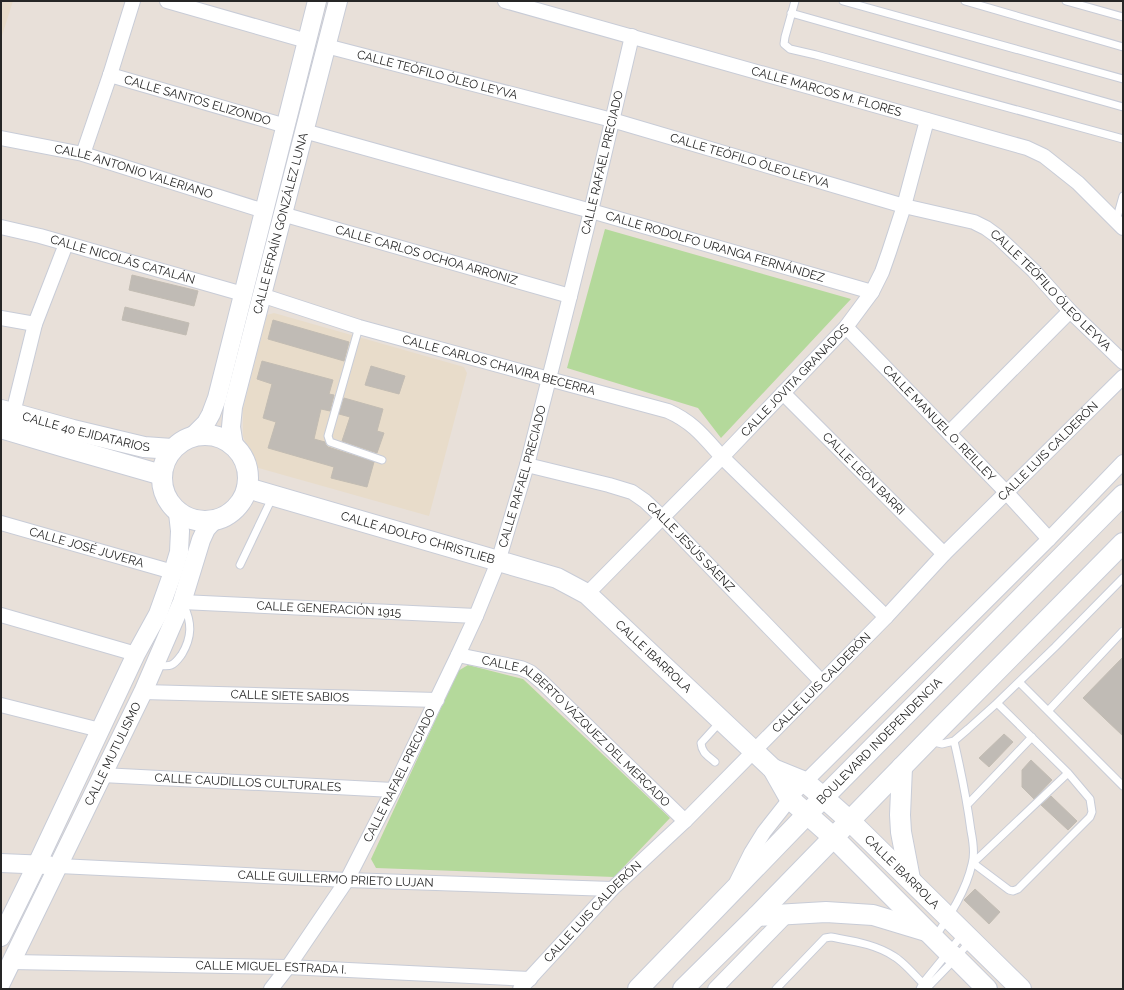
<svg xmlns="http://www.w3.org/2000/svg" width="1124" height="990" font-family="Raleway,sans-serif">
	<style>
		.education { fill: #e8dcca }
		.green { fill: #b4d99b }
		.building { fill: #c0bbb5; stroke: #c2bcb3 }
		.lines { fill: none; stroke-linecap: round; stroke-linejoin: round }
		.service-casing { stroke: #c8ccd7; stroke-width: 9 }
		.minor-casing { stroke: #c8ccd7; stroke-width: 16 }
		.tertiary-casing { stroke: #c8ccd7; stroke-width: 20 }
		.secondary-casing { stroke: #c8ccd7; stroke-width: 22 }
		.service { stroke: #fff; stroke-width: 7 }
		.minor { stroke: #fff; stroke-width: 14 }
		.tertiary { stroke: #fff; stroke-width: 18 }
		.secondary { stroke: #fff; stroke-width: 20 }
		.labels { text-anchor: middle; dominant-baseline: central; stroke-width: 3; stroke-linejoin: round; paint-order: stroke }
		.street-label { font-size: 12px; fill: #262626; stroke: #fff }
	</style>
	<rect width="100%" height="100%" fill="#e8e0d9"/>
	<path class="education" d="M1,1H13L1,39Z
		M274,313L464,367L467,373L429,516L255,467L243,436V409L267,315Z"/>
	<path class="green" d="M605,229L851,299L721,438L698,408L567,368Z
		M468,665L523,679L670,818L614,877L376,868L371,859L458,671Z"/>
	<path class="building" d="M132,275L198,291L194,306L129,290Z
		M125,307L189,323L186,335L122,320Z
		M273,320L349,342L344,361L268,339Z
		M262,361L333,380L329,394L334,395L330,411L321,409L314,439L325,442L326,445L328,447L374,462L367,487L331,478L334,467L268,448L276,422L263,418L272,384L257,379Z
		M371,366L405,376L399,394L365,385Z
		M344,398L383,409L377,431L384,433L377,453L342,441L350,417L339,414Z
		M1123,657V736L1083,698Z
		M1004,734L1013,742L989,767L979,758Z
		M1031,760L1052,780L1034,799L1022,787V770Z
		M1051,796L1077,821L1068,830L1041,805Z
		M975,889L1000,912L989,924L964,900Z"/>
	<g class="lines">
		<g class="service-casing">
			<path id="service" d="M795,1L785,37L784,44L790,49L816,55L1123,139
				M843,1L1123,79
				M965,1L1123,47
				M1066,1L1123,17
				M791,13L1123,107
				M1116,221L1123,196
				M359,327L328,436L330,442L382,460
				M240,565L273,496
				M155,665C160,665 167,667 171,665C176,663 179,658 182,654C192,637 192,623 184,606
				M1019,682L1123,786
				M997,703L1068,773L1090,799L1092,812L1090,817L1018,889L1013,891L1009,890L973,863L1068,773
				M1048,711L1123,631
				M930,741L942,744L954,741L968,729L997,703L1055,647L1123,578
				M715,762C707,755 702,753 701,743L721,721
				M968,804L1032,737
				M935,937C950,915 966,891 972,864C975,854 973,841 971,831C967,801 961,771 954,741
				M776,989L825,938L831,937C852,941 876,944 895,957C905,963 919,980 928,989
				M920,989L923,983L963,934
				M926,989L956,958L970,941"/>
		</g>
		<g class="minor-casing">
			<g id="minor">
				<path d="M167,1L307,41"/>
				<path id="s1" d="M505,1L1027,148L1044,156L1078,183L1123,228"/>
				<path id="s2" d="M326,46L612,120L904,206L974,222L986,228L997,236L1034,271L1070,311L1123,362"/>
				<path id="s3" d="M110,75L286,126"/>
				<path id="s4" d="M304,131L591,211L872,292"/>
				<path id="s5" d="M1,138L83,154L264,211"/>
				<path d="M83,154L110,75L133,1"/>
				<path id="s6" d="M282,214L570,296"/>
				<path id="s7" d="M1,227L40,236L243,294"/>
				<path id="s8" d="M261,295L359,327L549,379L668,411C693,422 704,437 722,457L886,617"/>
				<path d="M1,318L35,324"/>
				<path id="s9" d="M846,327L1006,492L1049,539"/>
				<path id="s10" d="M783,393L944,554"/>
				<path d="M13,413L35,324L66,244"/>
				<path d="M949,433L1070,311"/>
				<path id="s11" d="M527,465L609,485L632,492L645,501L662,517L822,682"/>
				<path id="s12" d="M1,523L173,572"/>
				<path id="s13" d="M587,594L722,457L846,327L872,292L882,272L889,252L904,206L927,120"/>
				<path id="s14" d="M182,602L476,616"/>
				<path d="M1,615L136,654"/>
				<path id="s15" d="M458,655L521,668L530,672L542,682L685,821"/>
				<path id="s16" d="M143,692L437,700"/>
				<path d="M1,705L100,730"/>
				<path id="s17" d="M102,775L393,790"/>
				<path id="s18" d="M59,866L347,880L612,889"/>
				<path d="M737,881L751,853L764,832L797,790L1049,539L1123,462"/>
				<path id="s19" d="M12,962L288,967L530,979"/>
				<path id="s20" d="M271,989L288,967L347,880L393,790L458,655L476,616L498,562L527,465L570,296L591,211L632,36"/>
				<path id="s21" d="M520,989L612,889L685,821L886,617L944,554L1123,377"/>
				<path d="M715,989L788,914"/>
			</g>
		</g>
		<g class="tertiary-casing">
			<g id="tertiary">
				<path d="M192,437L206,423L211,414L217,398L317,1"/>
				<path id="s22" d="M234,446L231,427L233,407L338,1"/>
				<path d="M1,863L48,865"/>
				<path d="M1,937L37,864L136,654L158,614L173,572L179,552L180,531L178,513"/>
				<path id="s23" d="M1,983L143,692L182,602L201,540L206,529L214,520"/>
			</g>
		</g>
		<g class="secondary-casing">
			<g id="secondary">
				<path id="s24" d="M1,410L73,430L144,447L172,449"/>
				<path d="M1,428L68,448L162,475"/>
				<circle cx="205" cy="478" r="43"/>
				<path id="s25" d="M247,488L557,578L587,594L773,769L790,799L834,838L948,952L956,958L987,989"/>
				<path d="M902,767L900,815L901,832L910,879"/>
				<path id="s26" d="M773,769L805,782L824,798L850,821L1021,989"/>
				<path d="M757,916L826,912L873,915L926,931"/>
				<path id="s27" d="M638,989L814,807L1123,495"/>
				<path d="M683,989L757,916L942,726L1123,543"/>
			</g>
		</g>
		<use href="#service" class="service"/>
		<use href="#minor" class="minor"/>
		<use href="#tertiary" class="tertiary"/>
		<use href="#secondary" class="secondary"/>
	</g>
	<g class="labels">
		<g class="street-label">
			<text stroke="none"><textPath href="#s2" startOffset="115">CALLE TEÓFILO ÓLEO LEYVA</textPath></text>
			<text stroke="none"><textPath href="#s1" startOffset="334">CALLE MARCOS M. FLORES</textPath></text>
			<text stroke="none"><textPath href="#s3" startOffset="91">CALLE SANTOS ELIZONDO</textPath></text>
			<text stroke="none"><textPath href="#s2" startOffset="439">CALLE TEÓFILO ÓLEO LEYVA</textPath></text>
			<text stroke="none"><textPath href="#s20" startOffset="898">CALLE RAFAEL PRECIADO</textPath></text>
			<text stroke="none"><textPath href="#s5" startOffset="137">CALLE ANTONIO VALERIANO</textPath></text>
			<text stroke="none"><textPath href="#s22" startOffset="229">CALLE EFRAÍN GONZÁLEZ LUNA</textPath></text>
			<text stroke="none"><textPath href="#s4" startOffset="427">CALLE RODOLFO URANGA FERNÁNDEZ</textPath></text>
			<text stroke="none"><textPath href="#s6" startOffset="150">CALLE CARLOS OCHOA ARRONIZ</textPath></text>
			<text stroke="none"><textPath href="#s7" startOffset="126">CALLE NICOLÁS CATALÁN</textPath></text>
			<text stroke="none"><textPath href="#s2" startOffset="775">CALLE TEÓFILO ÓLEO LEYVA</textPath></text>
			<text stroke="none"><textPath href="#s8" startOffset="248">CALLE CARLOS CHAVIRA BECERRA</textPath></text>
			<text stroke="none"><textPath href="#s13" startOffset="298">CALLE JOVITA GRANADOS</textPath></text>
			<text stroke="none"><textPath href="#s9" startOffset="134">CALLE MANUEL O. REILLEY</textPath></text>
			<text stroke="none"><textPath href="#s24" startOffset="88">CALLE 40 EJIDATARIOS</textPath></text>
			<text stroke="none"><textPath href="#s21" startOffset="754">CALLE LUIS CALDERÓN</textPath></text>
			<text stroke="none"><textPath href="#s10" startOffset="114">CALLE LEÓN BARRI</textPath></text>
			<text stroke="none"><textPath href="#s20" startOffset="574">CALLE RAFAEL PRECIADO</textPath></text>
			<text stroke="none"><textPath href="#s25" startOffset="178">CALLE ADOLFO CHRISTLIEB</textPath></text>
			<text stroke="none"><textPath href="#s12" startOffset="89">CALLE JOSÉ JUVERA</textPath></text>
			<text stroke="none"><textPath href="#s11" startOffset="189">CALLE JESÚS SÁENZ</textPath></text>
			<text stroke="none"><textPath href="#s14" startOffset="147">CALLE GENERACIÓN 1915</textPath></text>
			<text stroke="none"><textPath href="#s25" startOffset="448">CALLE IBARROLA</textPath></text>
			<text stroke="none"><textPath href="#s21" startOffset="430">CALLE LUIS CALDERÓN</textPath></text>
			<text stroke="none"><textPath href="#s16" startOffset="147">CALLE SIETE SABIOS</textPath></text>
			<text stroke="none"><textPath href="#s15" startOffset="145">CALLE ALBERTO VÁZQUEZ DEL MERCADO</textPath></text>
			<text stroke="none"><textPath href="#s27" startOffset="346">BOULEVARD INDEPENDENCIA</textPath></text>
			<text stroke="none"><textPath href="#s23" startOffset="255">CALLE MUTULISMO</textPath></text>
			<text stroke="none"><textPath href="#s20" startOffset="250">CALLE RAFAEL PRECIADO</textPath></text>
			<text stroke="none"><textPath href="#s17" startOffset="146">CALLE CAUDILLOS CULTURALES</textPath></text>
			<text stroke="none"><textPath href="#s26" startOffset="167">CALLE IBARROLA</textPath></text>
			<text stroke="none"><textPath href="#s18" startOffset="277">CALLE GUILLERMO PRIETO LUJAN</textPath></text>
			<text stroke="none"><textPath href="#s21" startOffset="106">CALLE LUIS CALDERÓN</textPath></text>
			<text stroke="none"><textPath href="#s19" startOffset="259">CALLE MIGUEL ESTRADA I.</textPath></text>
		</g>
	</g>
	<rect width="1124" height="990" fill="none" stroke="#262626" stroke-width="4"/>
</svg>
